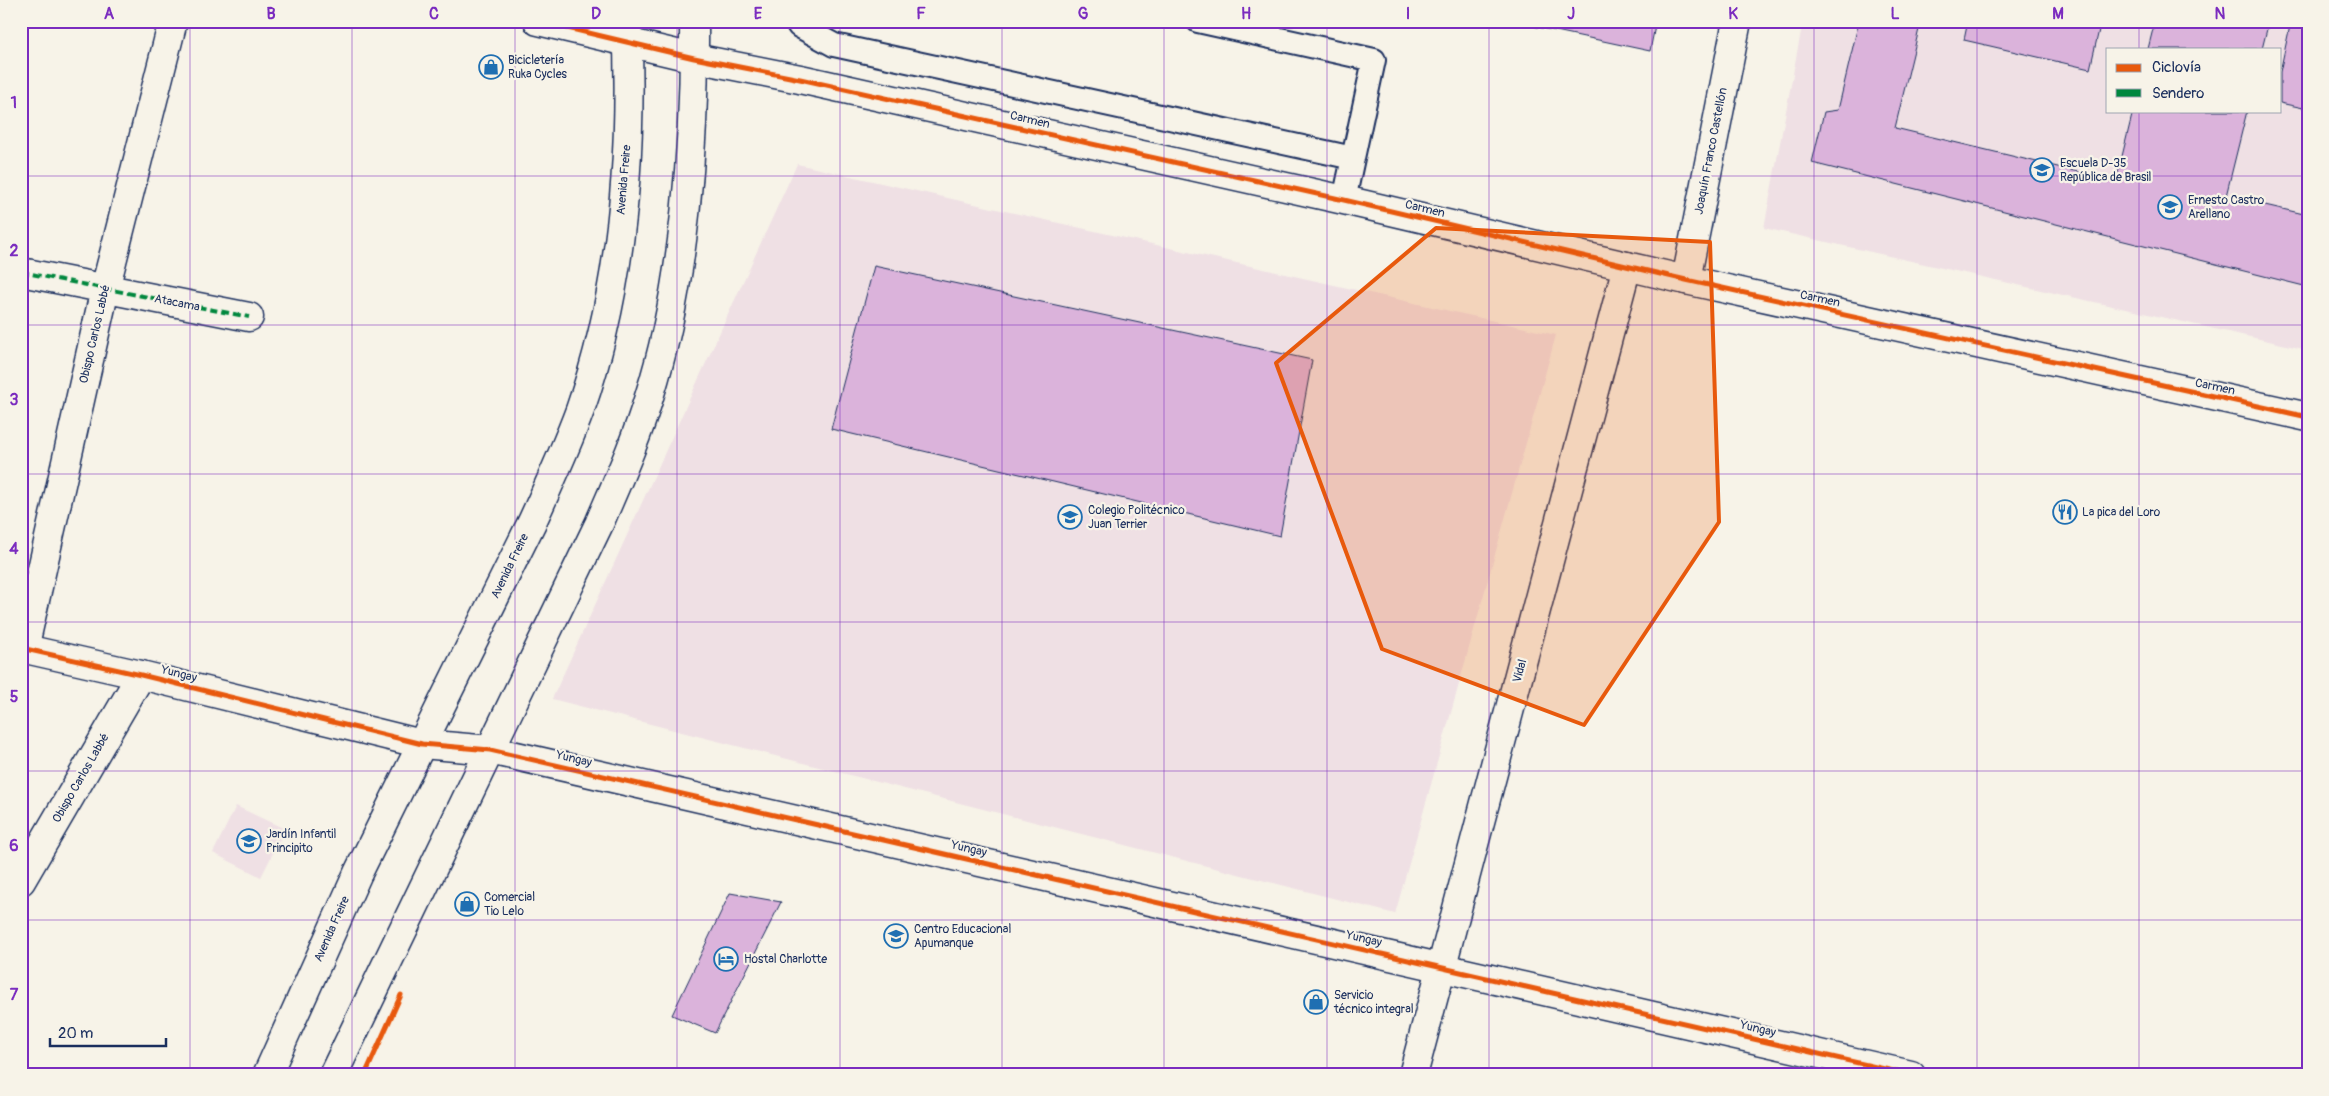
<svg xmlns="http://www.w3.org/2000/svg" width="2329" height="1096" font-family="Pangolin,sans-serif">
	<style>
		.built { fill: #efe0e4; fill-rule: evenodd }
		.building { fill: #dbb3db; stroke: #1b2f5e }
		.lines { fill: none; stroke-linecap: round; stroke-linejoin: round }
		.lane-casing { stroke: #1b2f5e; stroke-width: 26 }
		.street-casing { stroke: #1b2f5e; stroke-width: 31 }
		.secondary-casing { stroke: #1b2f5e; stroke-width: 31 }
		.primary-casing { stroke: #1b2f5e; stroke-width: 31 }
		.lane { stroke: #f7f3e8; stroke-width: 22 }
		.street { stroke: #f7f3e8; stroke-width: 28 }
		.secondary { stroke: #f7f3e8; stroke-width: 28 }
		.primary { stroke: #f7f3e8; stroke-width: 28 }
		.quiet { stroke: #00873e; stroke-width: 4; stroke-dasharray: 8 4; stroke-linecap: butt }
		.cycleway-casing { stroke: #f7f3e8; stroke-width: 8 }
		.cycleway { stroke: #e8590c; stroke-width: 5 }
		.marked { fill: #e8590c; fill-opacity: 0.2; stroke: #e8590c; stroke-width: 4; stroke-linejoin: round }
		.grid { fill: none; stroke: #7b2cbf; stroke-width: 1; stroke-opacity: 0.55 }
		.labels { text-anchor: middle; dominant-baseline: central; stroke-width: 4.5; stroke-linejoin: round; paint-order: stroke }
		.poi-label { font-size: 12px; fill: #1b2f5e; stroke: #f7f3e8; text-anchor: start }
		.street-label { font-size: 12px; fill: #1b2f5e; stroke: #f7f3e8 }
		.neatline { fill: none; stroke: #7b2cbf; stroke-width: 2 }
		.grid-label { font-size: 16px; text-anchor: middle; font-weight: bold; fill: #7b2cbf }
	</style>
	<rect width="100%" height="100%" fill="#f7f3e8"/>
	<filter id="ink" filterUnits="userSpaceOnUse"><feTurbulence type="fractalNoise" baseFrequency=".02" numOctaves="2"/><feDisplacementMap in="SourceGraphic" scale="10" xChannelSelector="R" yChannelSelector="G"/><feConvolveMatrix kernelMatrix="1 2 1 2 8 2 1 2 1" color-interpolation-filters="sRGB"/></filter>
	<g filter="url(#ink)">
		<path class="built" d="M1803,21H2308V350L1764,228ZM2108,49H2280V111H2108Z
			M797,164L1556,335L1395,914L552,699Z
			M236,806L285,829L261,877L213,853Z"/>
		<path class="building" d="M1509,21H1656L1650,51Z
			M1859,21H1921L1895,128L2116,181L2133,111H2247L2226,196L2308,215V287L1812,163L1824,112L1838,110Z
			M1968,21H2101L2090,69L1964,40Z
			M2155,21H2269L2262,49H2148Z
			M2291,21H2308V109L2280,103V72Z
			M874,266L1312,360L1280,536L831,429Z
			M730,893L781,902L715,1033L672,1015Z"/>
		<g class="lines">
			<g class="lane-casing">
				<path id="lane" d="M796,21L799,26L834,45L1353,158
					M1198,21L1374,60L1344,200"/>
			</g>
			<g class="street-casing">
				<path id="street" d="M21,272L249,317
					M1686,280L1737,21
					M24,649L105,289L173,21
					M21,881L141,675
					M1413,1075L1627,266"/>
			</g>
			<g class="secondary-casing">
				<path id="secondary" d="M538,21L694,58L800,79L1344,200L1686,280L2308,417
					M21,648L141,675L422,744L490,750L1911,1075"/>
			</g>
			<g class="primary-casing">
				<path id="primary" d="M267,1075L358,873L532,522C549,485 566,448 580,410C623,287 633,151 627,21
					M333,1075L599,524C617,482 636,441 649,397C685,285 695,139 694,21"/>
			</g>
			<use href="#lane" class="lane"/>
			<use href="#street" class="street"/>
			<use href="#secondary" class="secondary"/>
			<use href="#primary" class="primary"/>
			<path class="quiet" d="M21,272L249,317"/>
			<g class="cycleway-casing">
				<path id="cycleway" d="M538,21L694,58L800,79L1344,200L1686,280L2308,417
					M21,648L141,675L422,744L490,750L1911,1075
					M365,1075L401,995"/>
			</g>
			<use href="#cycleway" class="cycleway"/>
		</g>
	</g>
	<path class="marked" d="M1436,228L1710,242L1719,522L1584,725L1382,649L1276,363Z"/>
	<path class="grid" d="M190,21V1075M352,21V1075M515,21V1075M677,21V1075M840,21V1075M1002,21V1075M1164,21V1075M1327,21V1075M1489,21V1075M1652,21V1075M1814,21V1075M1977,21V1075M2139,21V49M2139,111V1075M21,176H2308M21,325H2308M21,474H2308M21,622H2308M21,771H2308M21,920H2308"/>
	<defs>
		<g id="shop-ring" transform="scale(1.25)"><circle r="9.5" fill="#f7f3e8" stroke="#1f6fb2" stroke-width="1.5"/><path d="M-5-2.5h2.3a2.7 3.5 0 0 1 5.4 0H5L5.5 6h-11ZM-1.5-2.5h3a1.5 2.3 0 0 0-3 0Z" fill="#1f6fb2"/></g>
		<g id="school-ring" transform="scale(1.25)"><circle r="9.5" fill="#f7f3e8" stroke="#1f6fb2" stroke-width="1.5"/><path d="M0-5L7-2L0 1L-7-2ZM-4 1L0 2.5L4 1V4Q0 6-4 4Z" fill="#1f6fb2"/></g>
		<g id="university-ring" transform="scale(1.25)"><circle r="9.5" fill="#f7f3e8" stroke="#1f6fb2" stroke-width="1.5"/><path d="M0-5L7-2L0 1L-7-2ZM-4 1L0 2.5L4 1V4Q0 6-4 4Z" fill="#1f6fb2"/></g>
		<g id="restaurant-ring" transform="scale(1.25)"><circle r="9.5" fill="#f7f3e8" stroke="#1f6fb2" stroke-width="1.5"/><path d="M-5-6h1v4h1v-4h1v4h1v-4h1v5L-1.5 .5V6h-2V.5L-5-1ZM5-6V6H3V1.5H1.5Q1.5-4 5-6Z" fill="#1f6fb2"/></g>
		<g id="hotel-ring" transform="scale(1.25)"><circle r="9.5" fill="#f7f3e8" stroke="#1f6fb2" stroke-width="1.5"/><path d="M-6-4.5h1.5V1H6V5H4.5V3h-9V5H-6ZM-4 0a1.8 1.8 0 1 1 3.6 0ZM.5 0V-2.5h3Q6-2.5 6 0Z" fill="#1f6fb2"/></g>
	</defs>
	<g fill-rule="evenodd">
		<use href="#shop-ring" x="491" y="67"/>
		<use href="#school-ring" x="2042" y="170"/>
		<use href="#university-ring" x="2170" y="207"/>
		<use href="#restaurant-ring" x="2065" y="512"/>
		<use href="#school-ring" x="1070" y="517"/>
		<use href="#school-ring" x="249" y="841"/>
		<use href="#shop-ring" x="467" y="904"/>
		<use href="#school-ring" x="896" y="936"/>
		<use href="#hotel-ring" x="726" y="959"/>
		<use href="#shop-ring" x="1316" y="1002"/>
	</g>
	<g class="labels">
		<g class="poi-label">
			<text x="508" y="60">Bicicletería<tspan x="508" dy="14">Ruka Cycles</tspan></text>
			<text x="2060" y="163">Escuela D-35<tspan x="2060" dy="14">República de Brasil</tspan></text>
			<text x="2188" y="200">Ernesto Castro<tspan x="2188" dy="14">Arellano</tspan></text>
			<text x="1088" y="510">Colegio Politécnico<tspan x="1088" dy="14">Juan Terrier</tspan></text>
			<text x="2082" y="512">La pica del Loro</text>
			<text x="266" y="834">Jardín Infantil<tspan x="266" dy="14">Principito</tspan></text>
			<text x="484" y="897">Comercial<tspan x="484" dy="14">Tio Lelo</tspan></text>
			<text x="914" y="929">Centro Educacional<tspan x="914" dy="14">Apumanque</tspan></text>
			<text x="744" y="959">Hostal Charlotte</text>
			<text x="1334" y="995">Servicio<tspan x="1334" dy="14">técnico integral</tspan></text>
		</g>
		<g class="street-label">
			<text transform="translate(1030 120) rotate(13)">Carmen</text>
			<text transform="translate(1711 151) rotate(-79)">Joaquín Franco Castellón</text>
			<text transform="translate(624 180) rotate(-85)">Avenida Freire</text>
			<text transform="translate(1425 209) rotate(13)">Carmen</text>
			<text transform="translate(1820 299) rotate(12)">Carmen</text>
			<text transform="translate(177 303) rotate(11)">Atacama</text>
			<text transform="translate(95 334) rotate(-77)">Obispo Carlos Labbé</text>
			<text transform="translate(2215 387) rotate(12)">Carmen</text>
			<text transform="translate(510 566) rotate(-64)">Avenida Freire</text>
			<text transform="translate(1520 671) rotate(-75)">Vidal</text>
			<text transform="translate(179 674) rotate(14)">Yungay</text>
			<text transform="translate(574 759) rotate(13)">Yungay</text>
			<text transform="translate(81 778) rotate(-60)">Obispo Carlos Labbé</text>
			<text transform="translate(969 849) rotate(13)">Yungay</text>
			<text transform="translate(332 929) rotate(-66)">Avenida Freire</text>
			<text transform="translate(1364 939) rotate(13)">Yungay</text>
			<text transform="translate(1758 1029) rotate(13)">Yungay</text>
		</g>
	</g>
	<rect width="2329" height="1096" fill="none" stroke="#f7f3e8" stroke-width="55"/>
	<rect x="2106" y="48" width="175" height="65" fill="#f7f3e8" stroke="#9fa5b1"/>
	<rect x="2116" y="64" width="25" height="8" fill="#e8590c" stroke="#9fa5b1"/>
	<text x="2152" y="72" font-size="15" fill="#1b2f5e">Ciclovía</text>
	<rect x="2116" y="89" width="25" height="8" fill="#00873e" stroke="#9fa5b1"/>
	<text x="2152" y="98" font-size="15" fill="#1b2f5e">Sendero</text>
	<path d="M50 1038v8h116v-8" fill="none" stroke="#1b2f5e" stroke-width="2.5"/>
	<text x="58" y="1038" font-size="15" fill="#1b2f5e" stroke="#f7f3e8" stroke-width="4" paint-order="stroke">20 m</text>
	<rect x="28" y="28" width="2274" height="1040" class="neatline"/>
	<g class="grid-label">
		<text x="109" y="19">A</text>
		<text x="271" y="19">B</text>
		<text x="434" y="19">C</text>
		<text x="596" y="19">D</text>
		<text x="758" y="19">E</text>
		<text x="921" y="19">F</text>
		<text x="1083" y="19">G</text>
		<text x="1246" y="19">H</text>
		<text x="1408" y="19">I</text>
		<text x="1571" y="19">J</text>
		<text x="1733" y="19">K</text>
		<text x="1895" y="19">L</text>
		<text x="2058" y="19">M</text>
		<text x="2220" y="19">N</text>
		<text x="14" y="108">1</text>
		<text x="14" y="256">2</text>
		<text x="14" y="405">3</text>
		<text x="14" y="554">4</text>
		<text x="14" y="702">5</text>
		<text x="14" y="851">6</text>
		<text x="14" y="1000">7</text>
	</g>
</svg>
